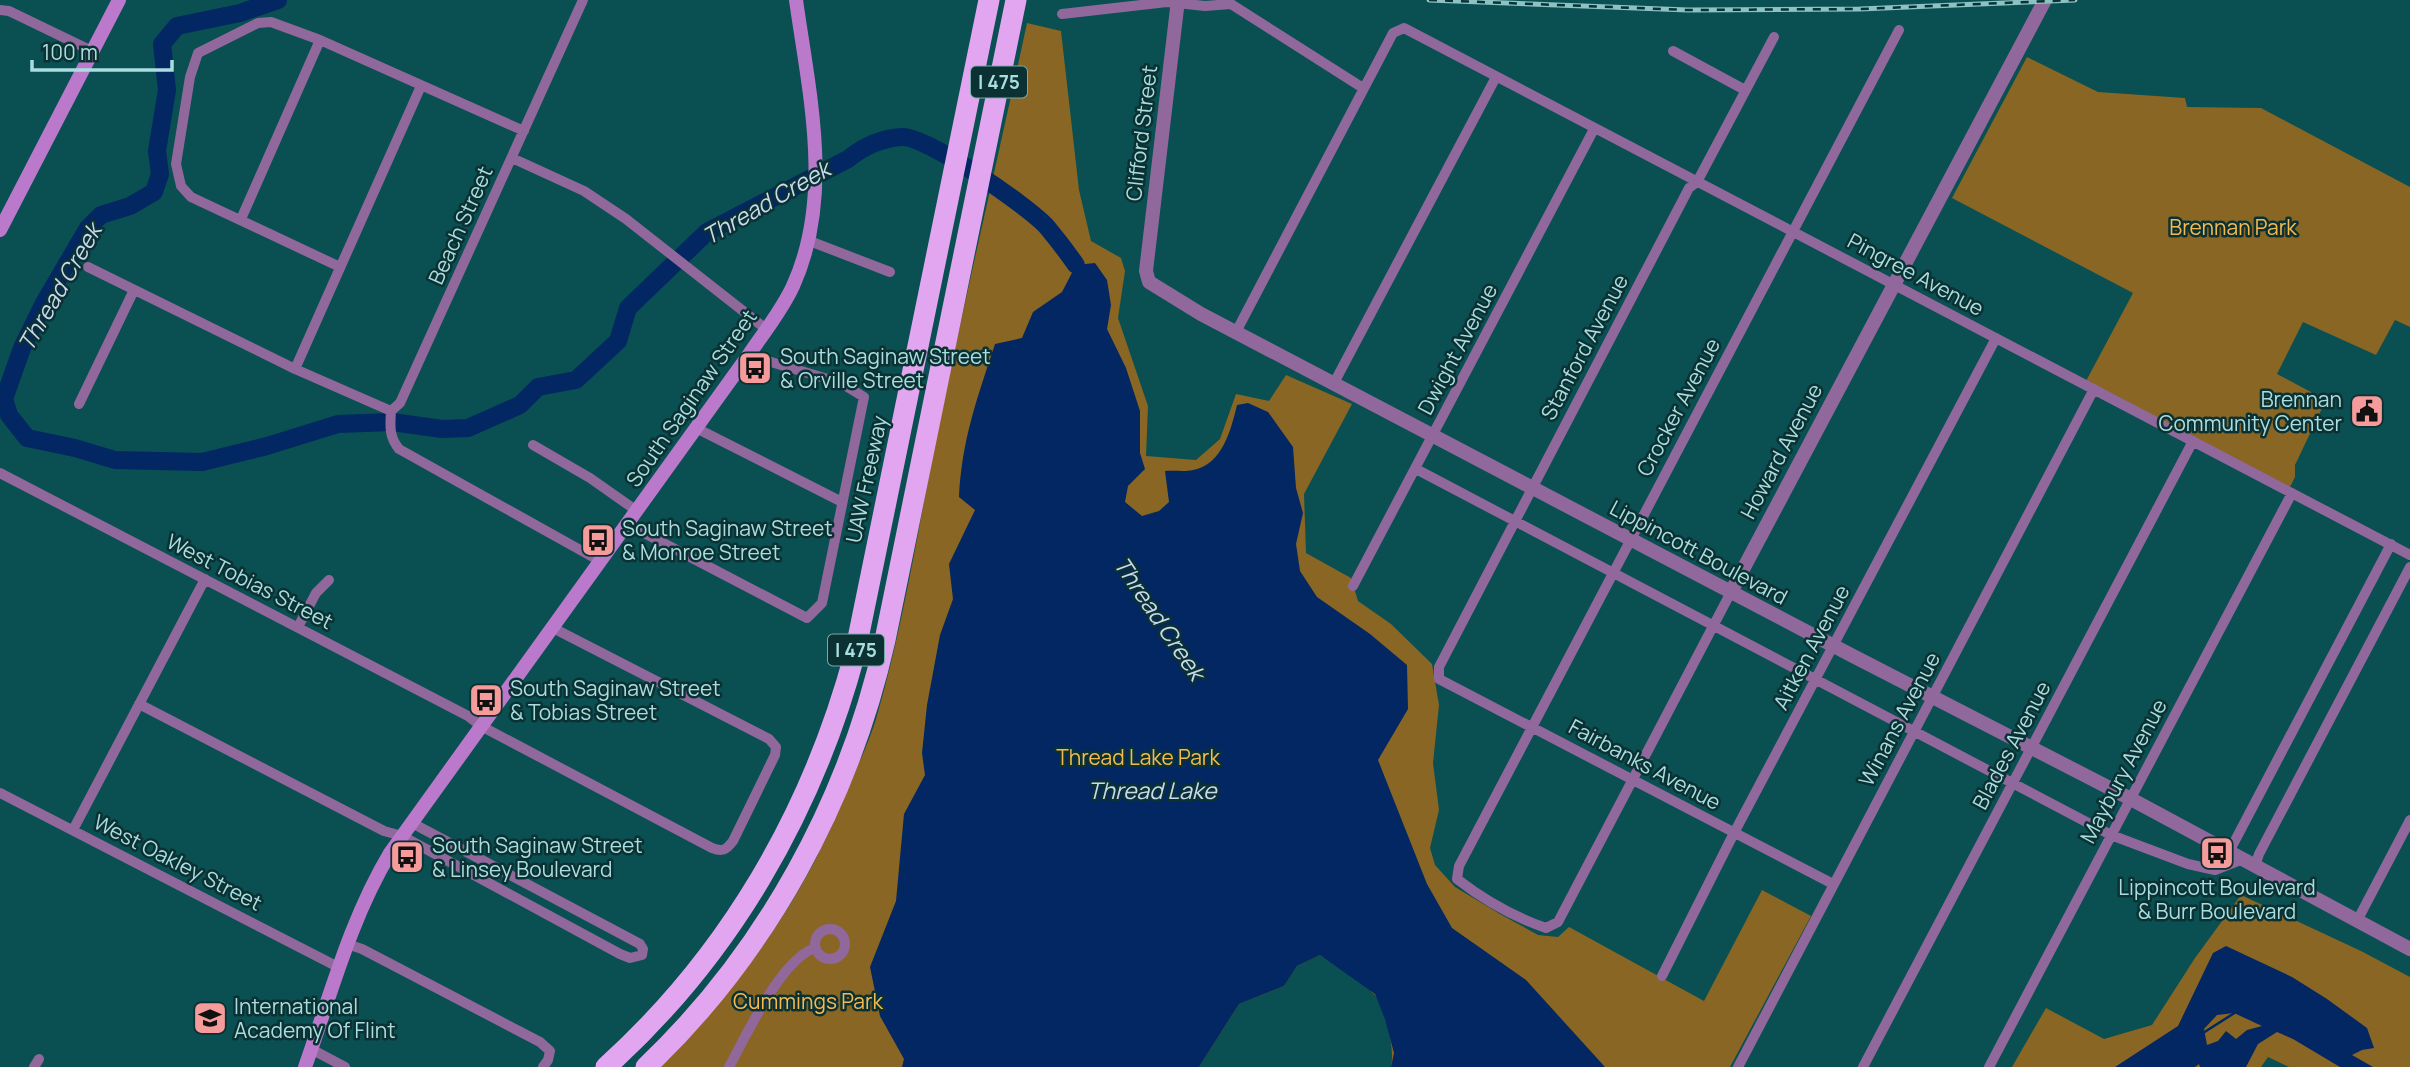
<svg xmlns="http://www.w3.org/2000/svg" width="2410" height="1067" font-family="Manrope,sans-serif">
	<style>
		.green { fill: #896623 }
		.water { fill: #022763; fill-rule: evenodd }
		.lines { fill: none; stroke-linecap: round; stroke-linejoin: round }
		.stream { stroke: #022763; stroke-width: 2.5 }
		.river { stroke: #022763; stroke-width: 18 }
		.minor { stroke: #91689b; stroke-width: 10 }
		.tertiary { stroke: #91689b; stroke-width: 14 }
		.secondary { stroke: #bb79cb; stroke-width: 14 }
		.motorway { stroke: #e2a6f1; stroke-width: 21 }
		.rail-casing { stroke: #8bc2c4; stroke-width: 5 }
		.rail { stroke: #0b3133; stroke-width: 2.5; stroke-dasharray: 8; stroke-linecap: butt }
		.labels { text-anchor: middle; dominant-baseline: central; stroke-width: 5; stroke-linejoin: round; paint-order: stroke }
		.shield { fill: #0b3133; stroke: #7aa9ab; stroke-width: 2 }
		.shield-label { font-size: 19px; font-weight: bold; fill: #aadddf }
		.street-label { font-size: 21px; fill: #aadddf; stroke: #0b3133 }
		.park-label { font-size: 21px; fill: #f5bb52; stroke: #0b3133 }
		.poi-label { font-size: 21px; fill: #aadddf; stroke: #0b3133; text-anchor: start }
		.water-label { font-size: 23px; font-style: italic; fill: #cbd9ef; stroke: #0b3133 }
	</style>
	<rect width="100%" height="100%" fill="#0a4f52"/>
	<path class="green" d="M1027,23L1061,31L1079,190L1091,241L1121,258L1125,271L1118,318L1148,406L1146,456L1196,460L1220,439L1236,394L1269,401L1286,375L1352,404L1304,494L1306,553L1351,578L1358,601L1391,624L1432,664L1439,705L1433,763L1439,810L1430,848L1435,865L1455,887L1500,914L1538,935L1558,937L1569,927L1704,1001L1762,890L1811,916L1730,1067H1391C1395,1049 1386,1008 1374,994C1363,982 1335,965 1320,955L1297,966L1284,986L1239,1004L1199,1067H661C748,978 807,893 853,777C861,758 870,739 876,719C905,620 920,516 941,415C968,284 999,154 1027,23Z
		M2027,57L2098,92L2185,98L2187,107L2261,108L2410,187V327L2395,320L2376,355L2303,322L2277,374L2326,400L2295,465V477L2290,487L2086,381L2133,293L1952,198Z
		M2241,895L2361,951L2410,977V1067H2289L2268,1057L2261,1067H2012L2046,1008L2104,1039L2152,1025L2195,958Z"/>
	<path class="water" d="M1095,263L1107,280L1111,305L1107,329L1126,368L1140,411V453L1145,469L1128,486L1125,502L1142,516L1159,511L1169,502L1165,471C1174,470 1184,472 1193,470C1222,465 1231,430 1237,405L1248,403L1268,412L1293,447L1296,488L1303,513L1296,544L1300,571L1317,597L1370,634L1407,665L1408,709L1378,760L1427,884L1452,928L1526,980L1605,1067H1391L1394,1053L1385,1019L1375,994L1320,955L1297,966L1284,986L1239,1004L1199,1067H902L904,1059L880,1016L870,967L896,901L904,814L925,775L922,753L927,705L940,635L953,599L949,564L975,510L959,497C962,439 977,399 995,344L1022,338L1033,312L1062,292L1076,265Z
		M2226,946L2292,977L2327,999L2367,1028L2374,1048L2362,1050L2352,1055L2373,1067H2340L2293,1039L2277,1032L2258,1044L2246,1067H2200L2199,1064L2195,1067H2115L2178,1026L2213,953ZM2234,1013L2262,1026L2247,1030L2236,1039L2226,1031L2218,1041L2207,1045L2204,1029L2217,1015Z"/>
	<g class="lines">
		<path class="stream" d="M2203,1033L2236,1012"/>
		<path class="river" d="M278,0L240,13L177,26L162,44L167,90L157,151L160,174L154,192L130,206L101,215L88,228L44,303L22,348L4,399L9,415L27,438L75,448L115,460L202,462L267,446L338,424L392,422L442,429L468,428L520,405L538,387L576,380L618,341L628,308L707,232L848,159C863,147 881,138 902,137C927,136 1028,206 1047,227C1057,239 1067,252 1076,265"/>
		<path class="minor" d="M583,0L400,403L391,411C390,426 389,437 399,449L600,561
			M0,10L9,11L94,52
			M1062,14L1167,2L1205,6L1231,4L1363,88
			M1774,37L1697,182L1689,188L1439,667V679L1833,884
			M1673,51L1745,90
			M512,158L584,191L626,219L766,329
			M241,219L320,40
			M807,240L890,272
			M88,267L295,369L391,411
			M340,267L191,197L181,186L176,164L190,77L198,53L258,23L271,22L320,40L524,131
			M1236,332L1393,33L1404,28L2410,555
			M295,369L421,86
			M1334,383L1496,77
			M79,404L134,290
			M696,428L842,502
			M533,445L590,478L637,511
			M1416,469L2111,835L2188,864L2215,870L2243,859
			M0,473L468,716L481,726L712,848C723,852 726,850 733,841L775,755L776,747L769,739L553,628
			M627,524L807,618L822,603L864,397L841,383L761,359L750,353
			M1353,586L1594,129
			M1731,592L1558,922L1546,928C1514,917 1484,900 1457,879L1459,866L1899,30
			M298,627L316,593L329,580
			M139,704L384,831L402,836L620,954L630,958L642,955L643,949L640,944L412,823
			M0,793L338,967
			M73,830L205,579
			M2229,852L2391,544
			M2255,866L2259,854L2410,567
			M2357,921L2410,820
			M815 944a15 15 0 1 1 30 0a15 15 0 1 1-30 0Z
			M347,944L362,949L540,1042L550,1051L548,1060L543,1067
			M1662,976L1734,833L1996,338
			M311,1049L345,1067
			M34,1067L39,1059
			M729,1067C746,1036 781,959 815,948
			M1738,1067L2094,389
			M1863,1067L2193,441
			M1989,1067L2292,493"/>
		<path class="tertiary" d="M1178,0L1146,271L1149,282L1201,314L1853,656L2129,798L2410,949
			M1731,592L2045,0"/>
		<path class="secondary" d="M0,230L119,0
			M305,1067C331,994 350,920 390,853L750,353C765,331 782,310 793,286C834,196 809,93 796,0"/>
		<path class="motorway" d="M606,1067C729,956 812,813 855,653L989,0
			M646,1067C766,953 849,801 885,640L1016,0"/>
		<g class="rail-casing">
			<path id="rail" d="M1429,0L1688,10L1860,9L2075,0"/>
		</g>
		<use href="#rail" class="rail"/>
	</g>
	<defs>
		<g id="bus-square" transform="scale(1.75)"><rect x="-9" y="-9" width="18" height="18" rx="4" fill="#f59b9b" stroke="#0b3133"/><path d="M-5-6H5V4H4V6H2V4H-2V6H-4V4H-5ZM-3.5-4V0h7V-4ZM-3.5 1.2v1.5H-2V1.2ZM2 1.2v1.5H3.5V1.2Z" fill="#111"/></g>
		<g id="civic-square" transform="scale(1.75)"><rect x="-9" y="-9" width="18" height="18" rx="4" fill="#f59b9b" stroke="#0b3133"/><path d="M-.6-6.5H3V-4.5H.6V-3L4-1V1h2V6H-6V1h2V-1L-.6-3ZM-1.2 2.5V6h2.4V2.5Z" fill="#111"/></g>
		<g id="school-square" transform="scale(1.75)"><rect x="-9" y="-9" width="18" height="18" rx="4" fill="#f59b9b" stroke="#0b3133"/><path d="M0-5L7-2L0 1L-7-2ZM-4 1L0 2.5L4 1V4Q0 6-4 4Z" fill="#111"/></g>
	</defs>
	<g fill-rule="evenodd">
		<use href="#bus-square" x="755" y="368"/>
		<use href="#civic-square" x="2367" y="411"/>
		<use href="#bus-square" x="598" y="540"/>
		<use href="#bus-square" x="486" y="700"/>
		<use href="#bus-square" x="2217" y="853"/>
		<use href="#bus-square" x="407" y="857"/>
		<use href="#school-square" x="210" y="1018"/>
	</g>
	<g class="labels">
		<g class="shield">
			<rect x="971" y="66.5" width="56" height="31" rx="5"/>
			<rect x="828" y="634.5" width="56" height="31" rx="5"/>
		</g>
		<g class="shield-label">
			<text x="999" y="82">I 475</text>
			<text x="856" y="650">I 475</text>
		</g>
		<g class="street-label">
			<text transform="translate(1141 133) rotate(-83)">Clifford Street</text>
			<text transform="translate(460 225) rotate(-66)">Beach Street</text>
			<text transform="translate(1916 274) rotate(28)">Pingree Avenue</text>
			<text transform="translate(1584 347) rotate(-62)">Stanford Avenue</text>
			<text transform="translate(1457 349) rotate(-62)">Dwight Avenue</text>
			<text transform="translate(691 398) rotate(-55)">South Saginaw Street</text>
			<text transform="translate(1678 407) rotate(-62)">Crocker Avenue</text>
			<text transform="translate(1781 451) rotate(-62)">Howard Avenue</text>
			<text transform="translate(866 479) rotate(-78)">UAW Freeway</text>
			<text transform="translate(1699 552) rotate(28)">Lippincott Boulevard</text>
			<text transform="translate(250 581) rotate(27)">West Tobias Street</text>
			<text transform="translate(1811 647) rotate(-62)">Aitken Avenue</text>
			<text transform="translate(1899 719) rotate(-62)">Winans Avenue</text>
			<text transform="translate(2011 745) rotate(-62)">Blades Avenue</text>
			<text transform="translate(1645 764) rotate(28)">Fairbanks Avenue</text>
			<text transform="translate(2123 771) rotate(-62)">Maybury Avenue</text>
			<text transform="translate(178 862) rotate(27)">West Oakley Street</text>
		</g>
		<g class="park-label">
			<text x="2233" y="227">Brennan Park</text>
			<text x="1138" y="757">Thread Lake Park</text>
			<text x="808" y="1001">Cummings Park</text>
		</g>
		<g class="poi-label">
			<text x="780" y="356">South Saginaw Street<tspan x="780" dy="24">&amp; Orville Street</tspan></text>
			<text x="2342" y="399" text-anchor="end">Brennan<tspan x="2342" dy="24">Community Center</tspan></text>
			<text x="622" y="528">South Saginaw Street<tspan x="622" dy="24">&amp; Monroe Street</tspan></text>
			<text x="510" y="688">South Saginaw Street<tspan x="510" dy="24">&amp; Tobias Street</tspan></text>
			<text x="432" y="845">South Saginaw Street<tspan x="432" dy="24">&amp; Linsey Boulevard</tspan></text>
			<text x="2217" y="887" text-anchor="middle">Lippincott Boulevard<tspan x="2217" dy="24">&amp; Burr Boulevard</tspan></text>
			<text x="234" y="1006">International<tspan x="234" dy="24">Academy Of Flint</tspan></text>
		</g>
		<g class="water-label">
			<text transform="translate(766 202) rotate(-30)">Thread Creek</text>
			<text transform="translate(59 287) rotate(-60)">Thread Creek</text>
			<text transform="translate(1160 618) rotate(56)">Thread Creek</text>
			<text x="1152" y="790">Thread Lake</text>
		</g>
	</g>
	<path d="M32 60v10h140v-10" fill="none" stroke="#aadddf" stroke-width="3.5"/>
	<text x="42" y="60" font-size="21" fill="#aadddf" stroke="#0b3133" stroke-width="5" paint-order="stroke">100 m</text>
</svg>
